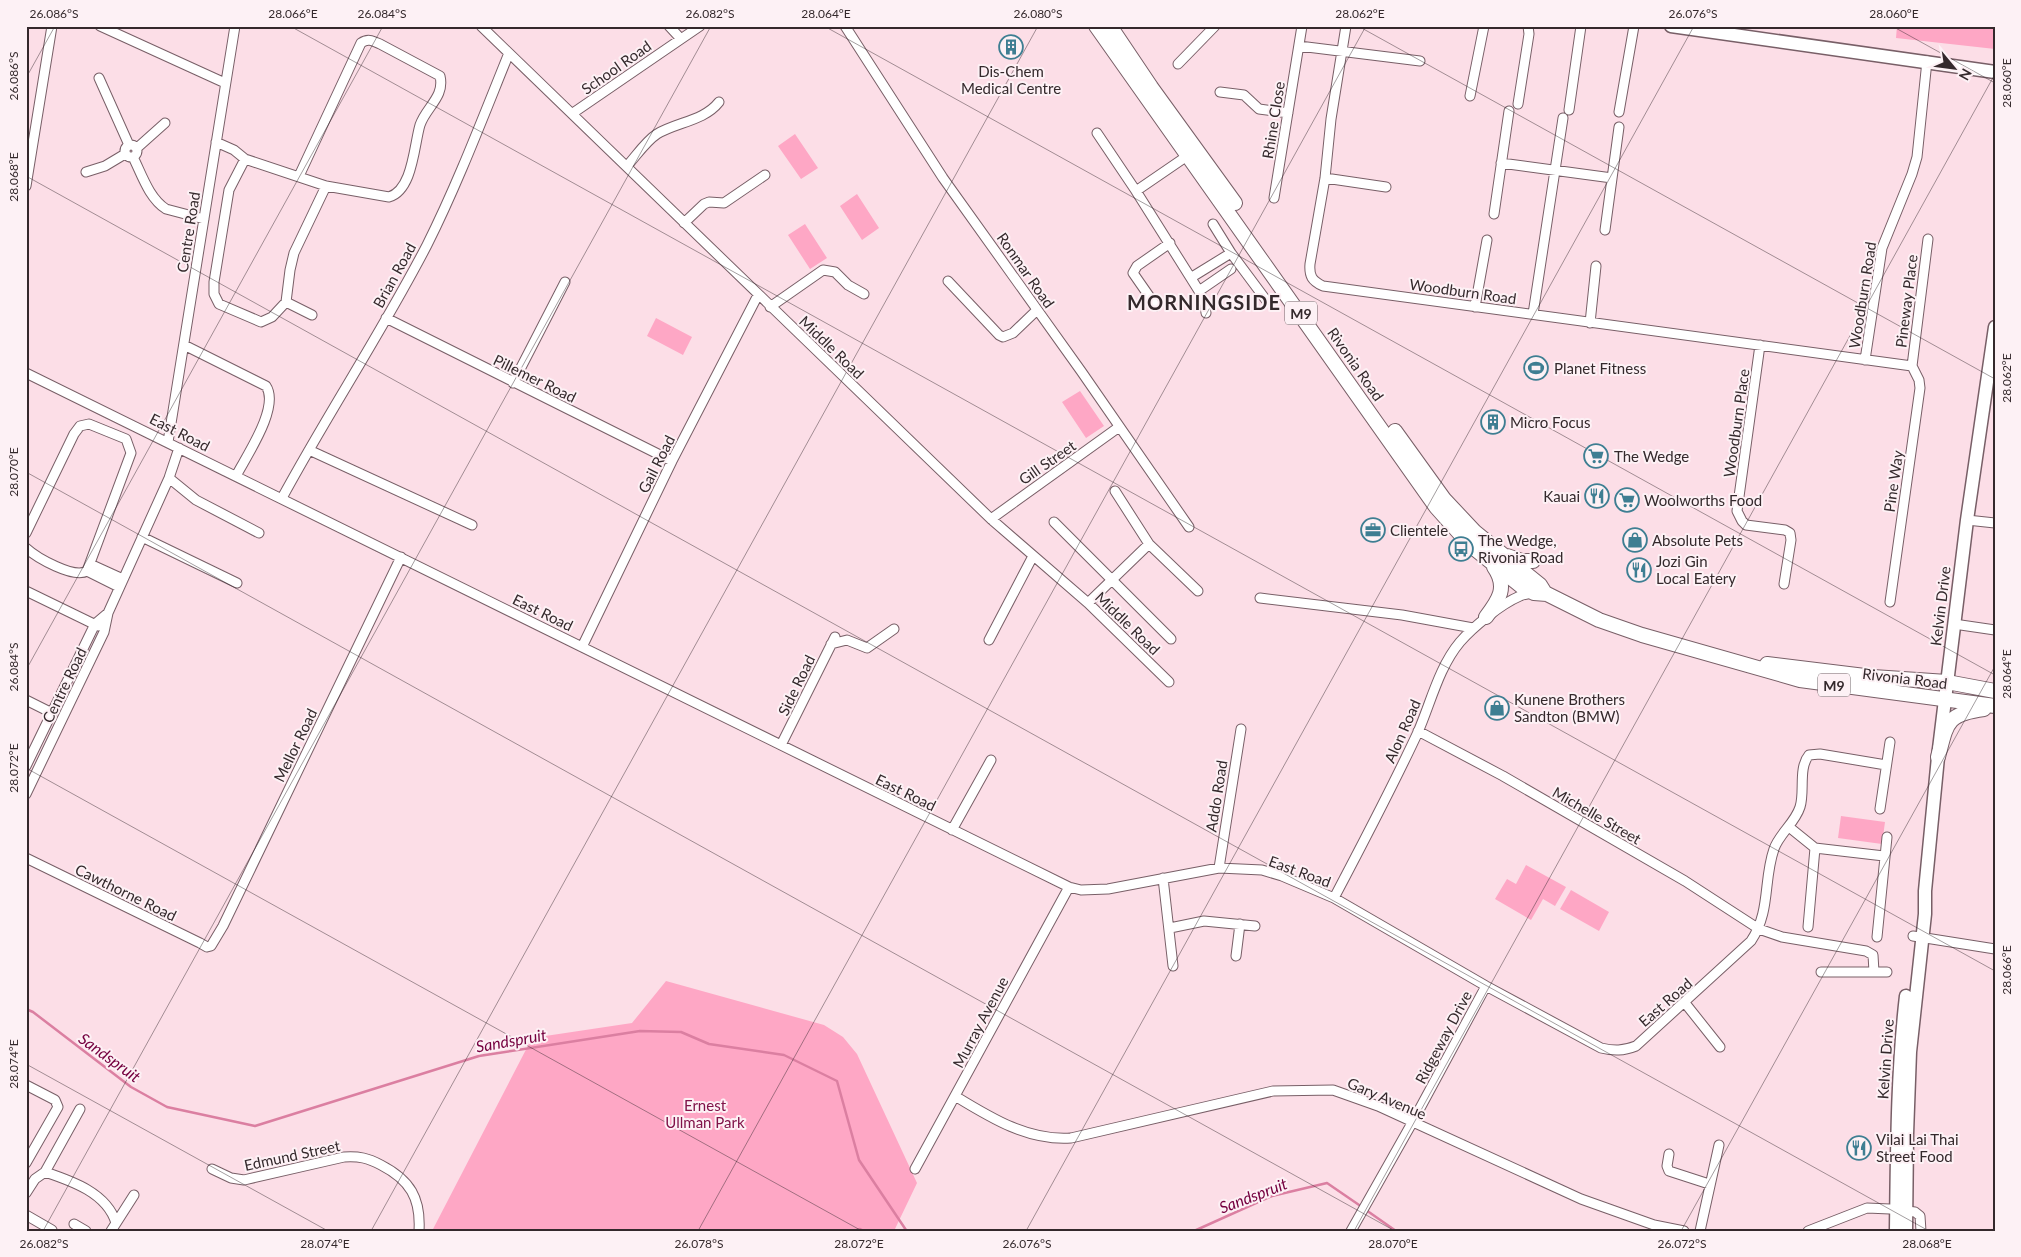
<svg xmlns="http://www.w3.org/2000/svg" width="2021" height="1257" font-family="Lato,sans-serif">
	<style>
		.green { fill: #fea7c5 }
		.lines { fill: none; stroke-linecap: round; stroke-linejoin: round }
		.stream { stroke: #db7fa1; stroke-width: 2.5 }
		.minor-casing { stroke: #785f67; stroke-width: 11 }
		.secondary-casing { stroke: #785f67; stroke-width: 15 }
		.primary-casing { stroke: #785f67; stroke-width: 16 }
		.minor { stroke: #fff; stroke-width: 9 }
		.secondary { stroke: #fff; stroke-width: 12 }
		.primary { stroke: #fff; stroke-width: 14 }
		.ticks { fill: none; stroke: #34292c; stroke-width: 1; stroke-opacity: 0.45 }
		.labels { text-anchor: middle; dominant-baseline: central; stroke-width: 4; stroke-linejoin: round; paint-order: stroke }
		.shield { fill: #fdf1f5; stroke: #706568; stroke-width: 1 }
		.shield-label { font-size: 14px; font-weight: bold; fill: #34292c }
		.street-label { font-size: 15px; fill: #34292c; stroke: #fdf1f5 }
		.poi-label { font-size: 15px; fill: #34292c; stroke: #fdf1f5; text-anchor: start }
		.park-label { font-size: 15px; fill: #811349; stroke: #fdf1f5 }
		.water-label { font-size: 16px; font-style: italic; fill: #75003f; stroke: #fdf1f5 }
		.district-label { font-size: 20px; font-weight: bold; letter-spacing: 1px; fill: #34292c; stroke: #fdf1f5 }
		.neatline { fill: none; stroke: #34292c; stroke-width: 2 }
		.ticks-label { font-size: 12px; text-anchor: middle; fill: #34292c }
	</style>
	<rect width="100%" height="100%" fill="#fcdee7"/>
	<path class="green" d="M1897,26H1995V49L1896,38Z
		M795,134L818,168L801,179L778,146Z
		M857,194L879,228L862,240L840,206Z
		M805,224L827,258L810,269L788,235Z
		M656,318L692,337L683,355L647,336Z
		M1080,391L1104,426L1086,438L1062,402Z
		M1841,816L1885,822L1882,844L1838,838Z
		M1526,865L1566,887L1555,906L1543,899L1531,920L1495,899L1507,879L1516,884Z
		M1571,890L1609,912L1599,931L1560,909Z
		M666,981L824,1025L843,1037L857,1054L917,1183L894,1231H432L532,1038L632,1023Z"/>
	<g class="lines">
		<path class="stream" d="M26,1009L33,1012L131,1087L167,1107L255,1126L479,1056L640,1031L681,1032L709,1044L784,1055L837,1081L859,1160L906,1230L935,1231
			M1366,1210L1396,1231
			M853,1231L860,1229L864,1231
			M884,1231L905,1230
			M1194,1231L1272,1196L1327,1183L1362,1207"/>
		<g class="minor-casing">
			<path id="minor" d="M100,26L225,83
				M481,26L991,519L1088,603L1169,682
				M669,26L681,39
				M845,26L943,178L1081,371L1189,527
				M1346,26L1331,119L1325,178L1310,264C1309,276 1312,281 1323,286L1912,366
				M1299,46L1420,61
				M1178,64L1215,26
				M99,78L129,145
				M1220,92L1244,95L1259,109L1288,113
				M1470,96L1484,26
				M1518,104L1529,34L1528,26
				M1569,110L1581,26
				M1619,112L1634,26
				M573,113L700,26
				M1097,133L1136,191
				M216,142L234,150L245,159L326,186L389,197C413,190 414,145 420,125C426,107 445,97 440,76L380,44C373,41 368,38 361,43L299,176
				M125 151a6 6 0 1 1 12 0a6 6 0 1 1-12 0Z
				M137,148L165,123
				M1190,154L1136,191L1199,291L1205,304L1206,313
				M133,157C142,175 149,198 166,209L204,219
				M245,159L229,190L214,282V294L219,304L261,322L272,317L286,302L290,270L294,253L326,186
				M1501,163L1612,178
				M627,166C636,156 646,141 657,134C677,122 704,121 719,102
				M86,172L105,166L125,154
				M1325,178L1386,187
				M26,186L52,26
				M1274,198L1302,26
				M1494,214L1509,111
				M684,223L704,204L709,202L724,203L765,175
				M1213,224L1231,253
				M1605,230L1619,127
				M1192,277L1231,253L1266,300
				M948,281L999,335L1003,337L1013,333L1037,310
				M1199,291L1231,269
				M286,302L312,315
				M1156,306L1133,273L1137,266L1170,243
				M770,307L823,270L835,272L848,285L864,294
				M1475,307L1487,240
				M1533,314L1563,118
				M386,318L672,461
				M1590,323L1596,266
				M184,345L266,386C280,407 247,455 236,476
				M1760,345L1737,511L1742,521L1746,525L1785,530L1790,533L1791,540L1784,584
				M1865,360L1882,248L1912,174L1917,157L1927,61
				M1912,366L1928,239
				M26,373L1069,887L1081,890L1108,889L1219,868L1262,870L1282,876L1334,898L1486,986L1601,1048C1614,1051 1623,1051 1636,1046L1751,941C1771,911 1763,881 1774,849C1779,834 1795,823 1800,807C1805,792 1798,768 1809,755L1820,754L1886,765
				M513,383L565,282
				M168,442L235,26
				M309,450L472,525
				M169,478L196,500L259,533
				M1115,491L1149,544L1198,591
				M282,498C328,413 382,332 427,245C458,183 483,117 509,53
				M991,519L1119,427
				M1967,520L1995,523
				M1054,522L1171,639
				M26,533L74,434L80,426L89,424L126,439L131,453L87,571C74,579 37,558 26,548
				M142,537L237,583
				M90,564L123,579
				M87,571L119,587
				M26,591L98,626
				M1260,598L1402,615L1473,628
				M1890,602L1920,388L1919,380L1912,366
				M1088,603L1149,544
				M1954,624L1995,630
				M989,640L1033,556
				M831,644L847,640L867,648L894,629
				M582,647L672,461L758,295
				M26,700L52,713
				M1418,731L1503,776L1685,881L1759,929L1782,937L1866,951L1873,955L1874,972
				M781,745L835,637
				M26,766L95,624L108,613
				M26,794L104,632L108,613L169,478L179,448
				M1880,809L1890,742
				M1789,827L1815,848L1884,856
				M952,830L991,760
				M26,858L200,943L207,947L211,946L223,926L401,557
				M1219,868L1241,729
				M1163,878L1173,966
				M1334,898C1363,843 1392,788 1418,732C1431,702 1439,667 1460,642C1473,627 1501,604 1520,596C1524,594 1530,594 1534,592
				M1808,927L1815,848
				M1170,928L1204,921L1255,926
				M1913,936L1995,949
				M1877,937L1887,837
				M1236,956L1240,924
				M1821,972H1887
				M1685,1003L1720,1047
				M26,1085L55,1100L58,1107L26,1163
				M955,1096C991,1118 1028,1141 1071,1138L1273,1091L1333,1090L1378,1106L1581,1199L1654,1225L1684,1231
				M1669,1154L1667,1166L1669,1171L1709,1184
				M212,1169L231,1178L244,1180L344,1157C359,1156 368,1158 381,1165C410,1180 421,1198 419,1231
				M915,1169L1069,887
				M45,1172L80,1109
				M26,1193L35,1179L45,1172C72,1181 107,1193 116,1223
				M26,1215L52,1230
				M74,1224L86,1231
				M111,1231L134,1195
				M1351,1231L1412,1123L1486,986
				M1700,1231L1719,1145
				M1808,1231L1867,1208L1890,1209L1915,1212L1920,1216L1921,1231"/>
		</g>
		<g class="secondary-casing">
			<path id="secondary" d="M1671,26L1995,72
				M1896,1231C1897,1152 1897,1074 1906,996
				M1906,1231L1907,1134L1910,1052L1925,914V891L1938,757L1967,520L1995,327"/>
		</g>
		<g class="primary-casing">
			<path id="primary" d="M1096,26L1436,507L1470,545L1521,586L1534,593L1547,594L1599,620L1642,635L1800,680L1995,706
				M1110,26L1151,87L1235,203
				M1395,431L1444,499L1475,532L1540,585L1545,593
				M1507,556L1522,561H1533
				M1486,617C1499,600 1508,587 1494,567
				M1767,664L1873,677L1947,682L1995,691
				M1938,757C1947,723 1946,714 1984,709"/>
		</g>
		<use href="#minor" class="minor"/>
		<use href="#secondary" class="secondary"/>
		<use href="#primary" class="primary"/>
	</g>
	<path class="ticks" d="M290,26L1995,971M824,26L1995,675M1358,26L1995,379M1892,26L1995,83M26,78L55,26M26,176L1929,1231M26,472L1395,1231M26,670L383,26M26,768L862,1231M26,1064L328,1231M43,1231L711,26M371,1231L1038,26M698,1231L1366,26M1026,1231L1694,26M1354,1231L1995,74M1681,1231L1995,666"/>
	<defs>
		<g id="building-ring" transform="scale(1.25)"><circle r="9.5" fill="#fdf1f5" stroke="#3e7e92" stroke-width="1.5"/><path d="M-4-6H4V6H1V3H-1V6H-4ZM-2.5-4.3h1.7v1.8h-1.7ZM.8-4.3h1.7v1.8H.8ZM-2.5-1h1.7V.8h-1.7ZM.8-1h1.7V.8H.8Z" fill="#3e7e92"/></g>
		<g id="stadium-ring" transform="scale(1.25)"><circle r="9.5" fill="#fdf1f5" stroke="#3e7e92" stroke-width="1.5"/><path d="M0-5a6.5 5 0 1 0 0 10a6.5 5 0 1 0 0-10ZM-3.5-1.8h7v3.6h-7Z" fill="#3e7e92"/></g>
		<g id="supermarket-ring" transform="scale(1.25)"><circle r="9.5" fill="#fdf1f5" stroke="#3e7e92" stroke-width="1.5"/><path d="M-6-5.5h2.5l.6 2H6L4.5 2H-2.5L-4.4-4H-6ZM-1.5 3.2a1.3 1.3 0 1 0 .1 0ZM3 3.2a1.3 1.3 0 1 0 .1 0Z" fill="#3e7e92"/></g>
		<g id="restaurant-ring" transform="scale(1.25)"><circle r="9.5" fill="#fdf1f5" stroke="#3e7e92" stroke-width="1.5"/><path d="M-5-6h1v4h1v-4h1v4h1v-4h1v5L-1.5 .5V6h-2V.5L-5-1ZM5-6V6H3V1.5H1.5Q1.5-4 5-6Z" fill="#3e7e92"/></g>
		<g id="office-ring" transform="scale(1.25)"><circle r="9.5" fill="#fdf1f5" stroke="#3e7e92" stroke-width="1.5"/><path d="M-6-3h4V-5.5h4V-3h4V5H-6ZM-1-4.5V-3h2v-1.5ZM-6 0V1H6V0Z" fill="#3e7e92"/></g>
		<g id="shop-ring" transform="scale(1.25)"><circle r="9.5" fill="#fdf1f5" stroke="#3e7e92" stroke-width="1.5"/><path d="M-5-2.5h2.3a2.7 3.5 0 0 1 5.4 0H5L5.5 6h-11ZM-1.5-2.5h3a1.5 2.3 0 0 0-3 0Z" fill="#3e7e92"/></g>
		<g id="bus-ring" transform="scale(1.25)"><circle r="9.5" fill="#fdf1f5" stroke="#3e7e92" stroke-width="1.5"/><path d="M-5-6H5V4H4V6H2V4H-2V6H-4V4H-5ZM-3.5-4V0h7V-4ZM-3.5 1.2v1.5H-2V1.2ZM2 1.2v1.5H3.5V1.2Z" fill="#3e7e92"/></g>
	</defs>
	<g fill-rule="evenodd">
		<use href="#building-ring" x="1011" y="47"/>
		<use href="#stadium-ring" x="1536" y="368"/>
		<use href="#building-ring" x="1493" y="422"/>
		<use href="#supermarket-ring" x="1596" y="456"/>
		<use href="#restaurant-ring" x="1597" y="496"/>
		<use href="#supermarket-ring" x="1627" y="500"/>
		<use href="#office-ring" x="1373" y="530"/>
		<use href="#shop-ring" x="1635" y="540"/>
		<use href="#bus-ring" x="1461" y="549"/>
		<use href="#restaurant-ring" x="1639" y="570"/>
		<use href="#shop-ring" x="1497" y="708"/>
		<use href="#restaurant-ring" x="1859" y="1148"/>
	</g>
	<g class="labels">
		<g class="shield">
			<rect x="1285" y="301.5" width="32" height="23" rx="4"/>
			<rect x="1818" y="673.5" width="32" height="23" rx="4"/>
		</g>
		<g class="shield-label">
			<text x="1301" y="313">M9</text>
			<text x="1834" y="685">M9</text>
		</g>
		<g class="street-label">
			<text transform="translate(616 67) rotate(-35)">School Road</text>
			<text transform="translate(1273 120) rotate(-81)">Rhine Close</text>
			<text transform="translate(188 232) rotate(-81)">Centre Road</text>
			<text transform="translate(1026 270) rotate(55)">Ronmar Road</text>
			<text transform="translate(394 275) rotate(-61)">Brian Road</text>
			<text transform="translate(1463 291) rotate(8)">Woodburn Road</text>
			<text transform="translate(1862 295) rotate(-81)">Woodburn Road</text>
			<text transform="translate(1906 301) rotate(-83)">Pineway Place</text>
			<text transform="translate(832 347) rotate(44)">Middle Road</text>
			<text transform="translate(1356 364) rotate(55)">Rivonia Road</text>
			<text transform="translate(535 378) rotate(26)">Pillemer Road</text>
			<text transform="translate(1736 423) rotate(-82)">Woodburn Place</text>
			<text transform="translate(180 432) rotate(27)">East Road</text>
			<text transform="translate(1047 462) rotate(-35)">Gill Street</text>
			<text transform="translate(656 464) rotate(-63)">Gail Road</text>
			<text transform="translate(1893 481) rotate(-82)">Pine Way</text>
			<text transform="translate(1940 606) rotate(-83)">Kelvin Drive</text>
			<text transform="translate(543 612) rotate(26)">East Road</text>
			<text transform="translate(1128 623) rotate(44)">Middle Road</text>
			<text transform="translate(1905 678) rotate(7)">Rivonia Road</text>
			<text transform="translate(64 685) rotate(-64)">Centre Road</text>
			<text transform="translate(796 685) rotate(-64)">Side Road</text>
			<text transform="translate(1402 731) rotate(-66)">Alon Road</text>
			<text transform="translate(295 745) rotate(-64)">Mellor Road</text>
			<text transform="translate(906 792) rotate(26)">East Road</text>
			<text transform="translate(1216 796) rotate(-81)">Addo Road</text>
			<text transform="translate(1597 815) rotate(30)">Michelle Street</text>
			<text transform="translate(1300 871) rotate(20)">East Road</text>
			<text transform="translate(126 892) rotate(26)">Cawthorne Road</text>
			<text transform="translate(1665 1002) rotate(-41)">East Road</text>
			<text transform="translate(980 1022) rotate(-62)">Murray Avenue</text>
			<text transform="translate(1443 1037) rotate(-62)">Ridgeway Drive</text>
			<text transform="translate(1885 1059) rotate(-86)">Kelvin Drive</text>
			<text transform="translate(1387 1098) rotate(23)">Gary Avenue</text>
			<text transform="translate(292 1155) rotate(-12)">Edmund Street</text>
		</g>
		<g class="poi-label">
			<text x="1011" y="71" text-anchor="middle">Dis-Chem<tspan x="1011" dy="17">Medical Centre</tspan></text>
			<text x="1554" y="368">Planet Fitness</text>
			<text x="1510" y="422">Micro Focus</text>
			<text x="1614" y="456">The Wedge</text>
			<text x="1580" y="496" text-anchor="end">Kauai</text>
			<text x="1644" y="500">Woolworths Food</text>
			<text x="1390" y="530">Clientele</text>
			<text x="1478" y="540">The Wedge,<tspan x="1478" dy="17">Rivonia Road</tspan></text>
			<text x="1652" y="540">Absolute Pets</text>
			<text x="1656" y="561">Jozi Gin<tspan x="1656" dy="17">Local Eatery</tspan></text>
			<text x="1514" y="699">Kunene Brothers<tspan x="1514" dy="17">Sandton (BMW)</tspan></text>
			<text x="1876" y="1139">Vilai Lai Thai<tspan x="1876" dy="17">Street Food</tspan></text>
		</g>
		<g class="park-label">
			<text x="705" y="1105">Ernest<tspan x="705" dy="17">Ullman Park</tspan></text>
		</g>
		<g class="water-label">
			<text transform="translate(511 1040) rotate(-10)">Sandspruit</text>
			<text transform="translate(110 1057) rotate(36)">Sandspruit</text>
			<text transform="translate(1253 1195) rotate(-21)">Sandspruit</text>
		</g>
		<g class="district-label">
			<text x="1204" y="302">MORNINGSIDE</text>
		</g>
	</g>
	<rect width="2021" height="1257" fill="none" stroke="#fdf1f5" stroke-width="55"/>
	<g transform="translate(1954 68) rotate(119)" stroke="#fdf1f5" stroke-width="4" paint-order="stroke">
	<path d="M0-4L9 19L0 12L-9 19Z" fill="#34292c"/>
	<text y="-8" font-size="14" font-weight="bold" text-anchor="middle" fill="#34292c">N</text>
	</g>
	<rect x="28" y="28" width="1966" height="1202" class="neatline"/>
	<g class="ticks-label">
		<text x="54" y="18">26.086°S</text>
		<text x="293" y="18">28.066°E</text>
		<text x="382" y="18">26.084°S</text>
		<text x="710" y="18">26.082°S</text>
		<text x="826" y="18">28.064°E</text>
		<text x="1038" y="18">26.080°S</text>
		<text x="1360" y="18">28.062°E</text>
		<text x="1693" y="18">26.076°S</text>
		<text x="1894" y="18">28.060°E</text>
		<text transform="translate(14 76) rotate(-90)" y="4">26.086°S</text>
		<text transform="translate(2007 83) rotate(-90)" y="4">28.060°E</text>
		<text transform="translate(14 177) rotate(-90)" y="4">28.068°E</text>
		<text transform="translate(2007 378) rotate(-90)" y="4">28.062°E</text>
		<text transform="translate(14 472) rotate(-90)" y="4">28.070°E</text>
		<text transform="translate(14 667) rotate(-90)" y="4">26.084°S</text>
		<text transform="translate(2007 674) rotate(-90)" y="4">28.064°E</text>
		<text transform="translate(14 768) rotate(-90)" y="4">28.072°E</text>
		<text transform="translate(2007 970) rotate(-90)" y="4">28.066°E</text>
		<text transform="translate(14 1064) rotate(-90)" y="4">28.074°E</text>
		<text x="44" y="1248">26.082°S</text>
		<text x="325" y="1248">28.074°E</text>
		<text x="699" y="1248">26.078°S</text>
		<text x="859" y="1248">28.072°E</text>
		<text x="1027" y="1248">26.076°S</text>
		<text x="1393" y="1248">28.070°E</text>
		<text x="1682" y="1248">26.072°S</text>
		<text x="1927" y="1248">28.068°E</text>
	</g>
</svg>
